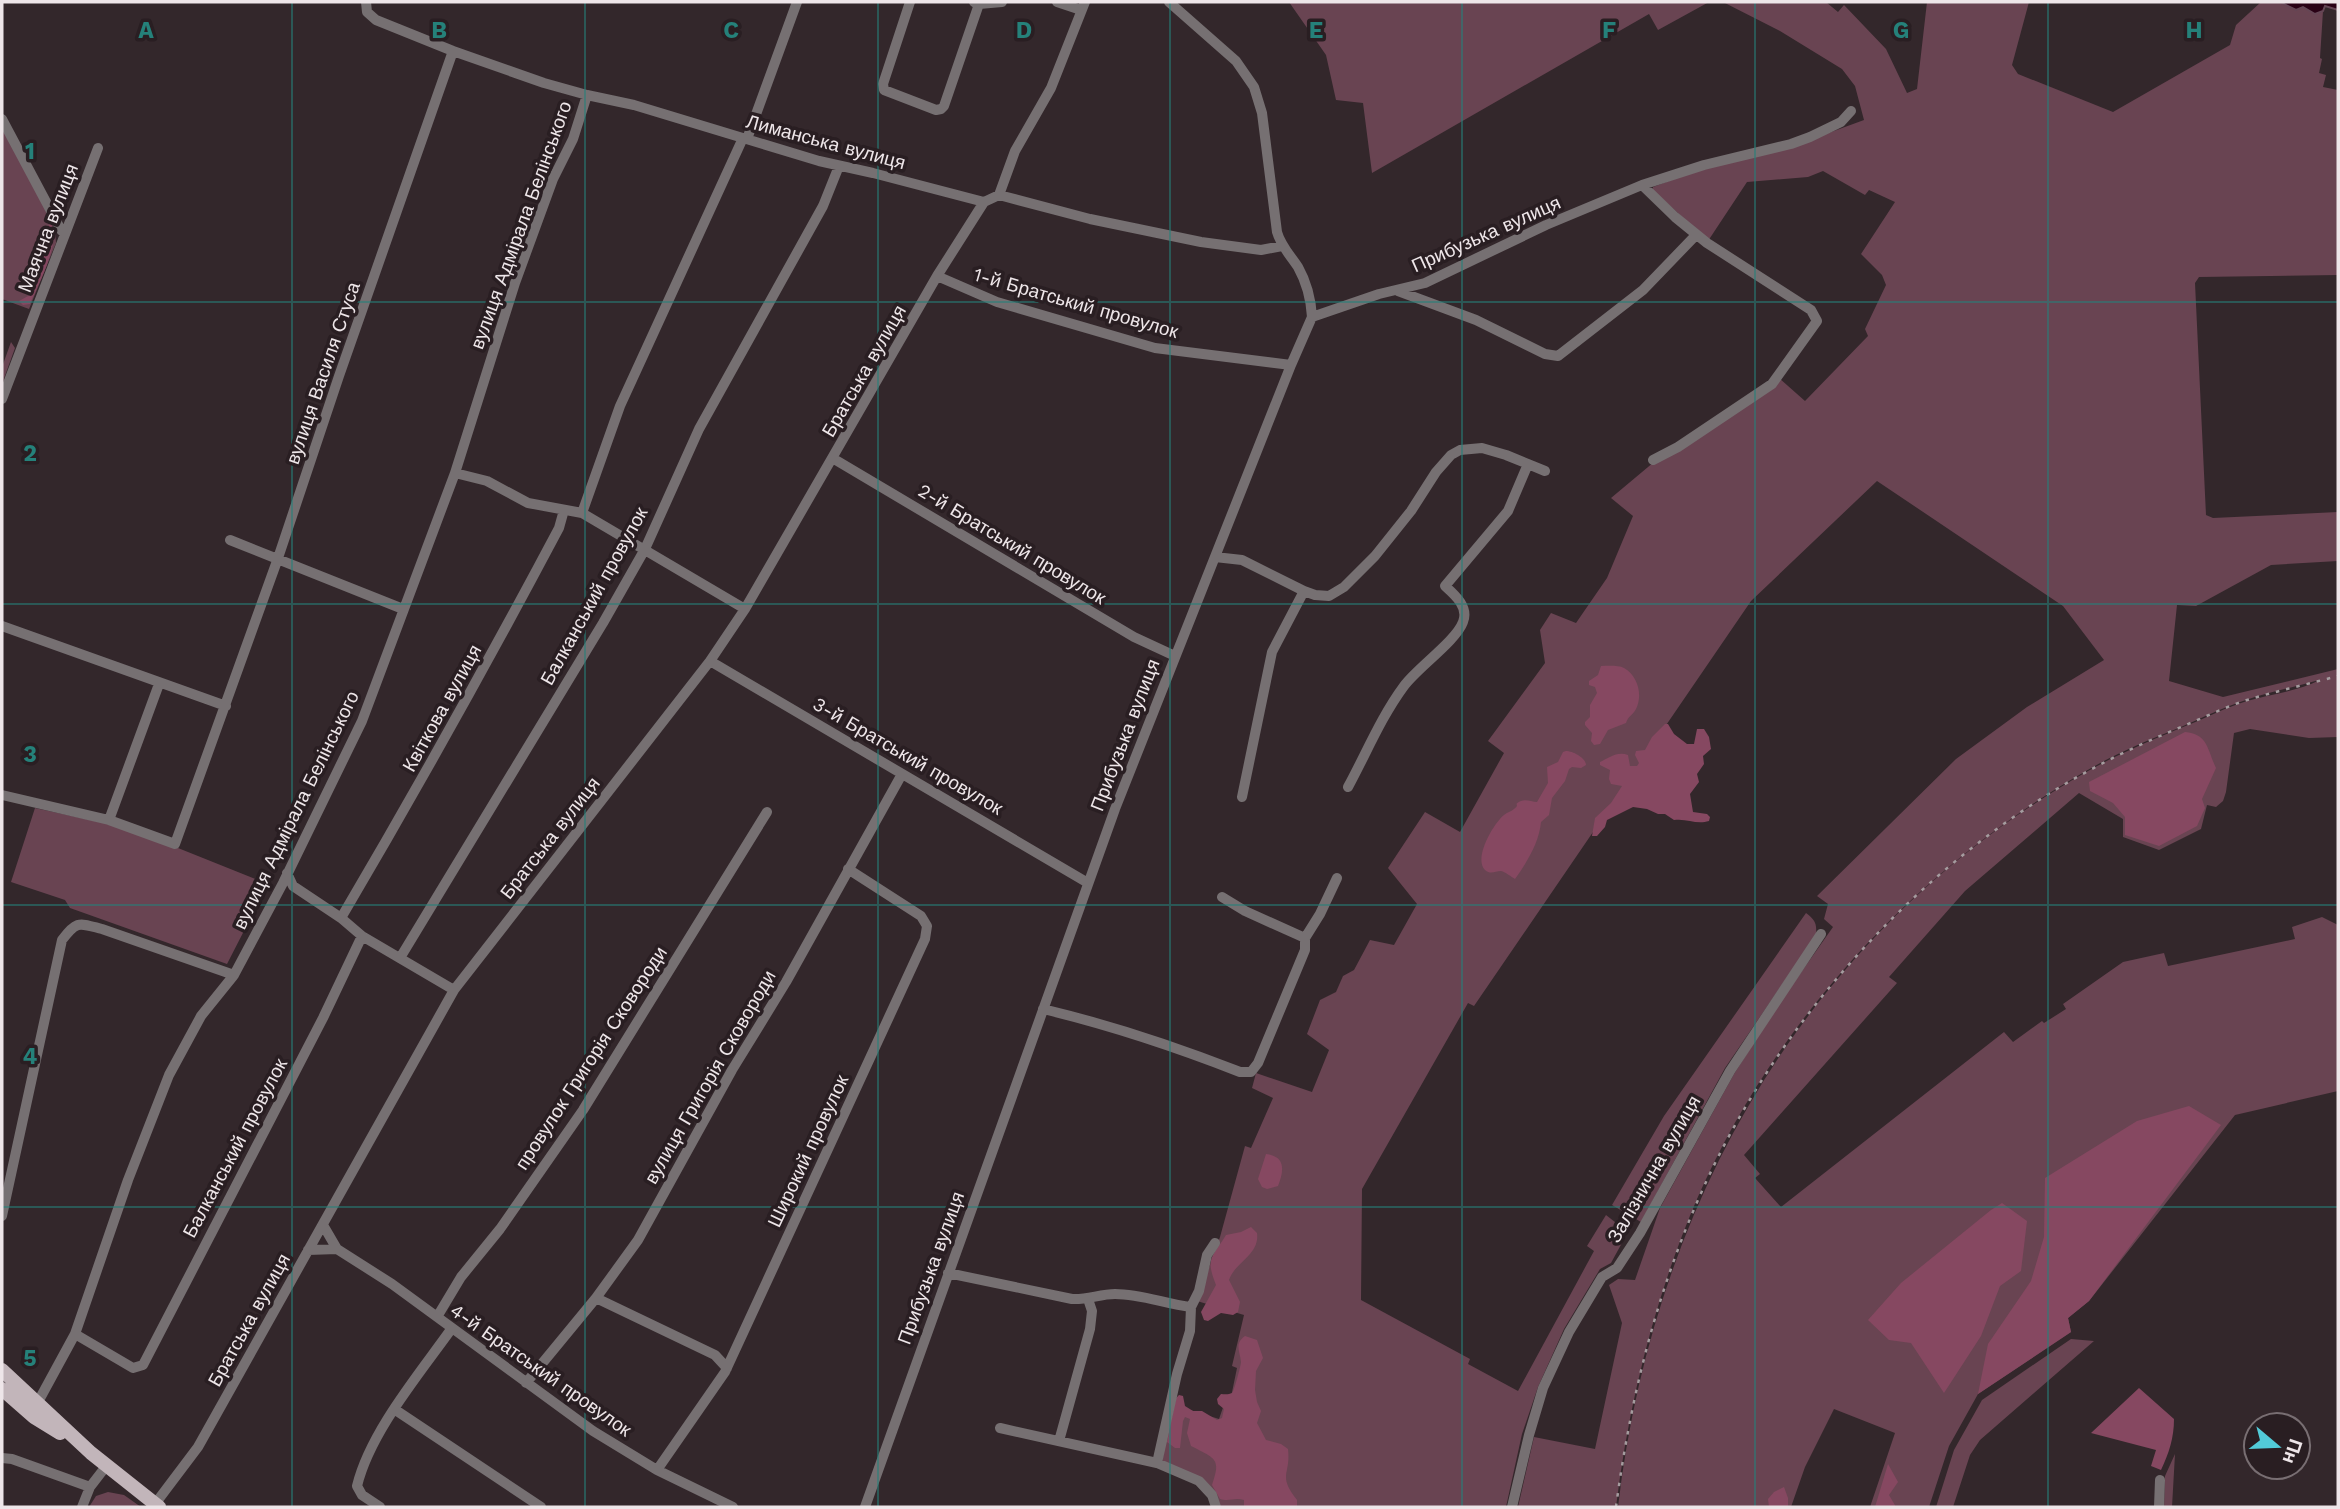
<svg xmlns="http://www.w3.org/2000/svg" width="2340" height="1509" font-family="'Work Sans',sans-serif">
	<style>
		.green { fill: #694452 }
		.forest { fill: #864861 }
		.water { fill: #290115; stroke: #644655; stroke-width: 2 }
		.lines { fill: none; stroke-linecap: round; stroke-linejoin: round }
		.minor { stroke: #767072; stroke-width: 10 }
		.major { stroke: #c2b5ba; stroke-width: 14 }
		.rail { stroke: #a59c9f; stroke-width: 2.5; stroke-dasharray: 3.5 7; stroke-linecap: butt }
		.grid { fill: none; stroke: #25817a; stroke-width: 2; stroke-opacity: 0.55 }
		.labels { text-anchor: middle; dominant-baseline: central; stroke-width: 7; stroke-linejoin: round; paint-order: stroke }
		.street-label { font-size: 19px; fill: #eee6e9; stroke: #291e22 }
		.grid-label { font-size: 23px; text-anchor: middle; font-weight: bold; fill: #25817a; stroke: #291e22; stroke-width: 7; stroke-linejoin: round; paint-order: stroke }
	</style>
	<rect width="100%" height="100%" fill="#33272b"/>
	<path class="green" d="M1289,2H1709L1658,30L1649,14L1372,173L1363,103L1336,100L1326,55Z
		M1723,2H1826L1838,12L1844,5L1886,49L1907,93L1917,89L1927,2H2029L2012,65L2018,74L2113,112L2230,45L2236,25L2261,2H2280L2296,10L2303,7L2319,13L2323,11L2320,58L2322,59L2319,73L2326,75L2323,87L2338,90V275L2199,277L2195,283L2206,515L2213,518L2338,512V561L2271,565L2196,606L2177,605L2169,681L2223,697L2338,669V737L2309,738L2250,729L2234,733L2226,792L2223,801L2216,807L2207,805L2201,829L2159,850L2123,837V819L2079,793L1965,891L1889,977L1897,983L1744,1155L1760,1174L1755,1178L1781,1207L2004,1032L2013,1042L2042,1021L2044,1023L2066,1009L2063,1004L2123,962L2164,953L2168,966L2295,939L2292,927L2322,917L2338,925V1091L2235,1115L2089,1301L2068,1318L2071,1332L1978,1394L1949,1446L1929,1507H1870L1895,1433L1834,1409L1805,1467L1791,1507H1618C1654,1197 1813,927 2088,771C2120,753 2154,739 2188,725C2208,717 2227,707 2247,701C2270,694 2300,691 2319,680C2294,687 2270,692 2246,700C2224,707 2202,718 2181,727C2149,740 2116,753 2086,771C1917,868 1775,1020 1697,1199C1655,1297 1629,1401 1616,1507H1518L1534,1437L1595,1449L1622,1323L1609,1285L1618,1279L1635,1280L1660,1208L1734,1074L1774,1011L1833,927L1824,919L1828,904L1817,896L1956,759L2027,707L2104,660L2063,606L1877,481L1751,601L1474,1006L1468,1003L1362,1189L1361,1300L1470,1359L1468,1364L1518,1391L1594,1251L1587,1246L1606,1215L1620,1226L1624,1233L1623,1241L1611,1263L1600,1269L1564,1329L1538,1387L1522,1434L1506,1507H1218L1214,1494L1162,1463L1171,1404L1219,1419L1227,1396L1231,1397L1237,1368L1232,1366L1244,1315L1197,1301L1220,1237L1245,1146L1251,1148L1273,1098L1252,1088L1256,1073L1312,1092L1329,1050L1307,1034L1320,1000L1336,992L1343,976L1354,970L1370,940L1394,945L1417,904L1388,868L1425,812L1460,832L1504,753L1488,741L1545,663L1540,630L1551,613L1576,623L1607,578L1633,516L1611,498L1654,462L1779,378L1805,401L1868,336L1865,329L1886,285L1882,275L1861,254L1895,202L1869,190L1865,195L1823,171L1808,177L1747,182L1708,241L1653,190V187L1703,168L1793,146L1864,120L1855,86L1842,69L1780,31Z
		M2,124L55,226L56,243L29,309L2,299Z
		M11,342L15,348L2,384V367Z
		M35,808L109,824L173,846L268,884L227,964L70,908L65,900L11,882Z
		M1806,913C1815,920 1817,923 1816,935L1725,1068L1641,1222L1612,1205L1664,1116Z
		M2071,1339L2094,1341L1980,1440L1970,1455L1953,1507H1936L1954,1450L1982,1400Z
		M2175,1454L2172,1507H2164L2165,1476Z
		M108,1492L124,1495L141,1507H89L96,1496Z"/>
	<path class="forest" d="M50,223C64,236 37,287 30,304L23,305L19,301L30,295L37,280L43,264L46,233Z
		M1601,666C1608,666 1618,665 1624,668C1638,676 1643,695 1636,709C1633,715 1628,716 1626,723L1608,730L1600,744L1594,745L1591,741L1592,733L1585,725V722L1590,717V705L1597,693L1595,687L1589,685V681L1598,675Z
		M1665,724H1668L1674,734L1687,744H1694L1697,729H1704L1709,737L1711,749L1703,756L1704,764L1697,774L1699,782L1690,794L1693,812L1707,814L1710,817L1709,821C1696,825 1687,818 1674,820L1665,814H1658L1647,809L1633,807L1607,820L1605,827L1597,836H1592L1595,818L1611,803L1622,786L1611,784L1609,779L1610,770L1600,765V762C1609,758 1617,751 1628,755L1630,766H1637L1639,763L1635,755L1636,751L1645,750L1652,737Z
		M2185,732C2208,734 2207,749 2216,768L2202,799L2205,808L2197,826L2159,846L2125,835V817L2113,803L2090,791L2089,782Z
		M1566,751C1573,751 1586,758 1586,765L1581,768L1572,767L1569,769L1565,781L1552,798L1549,815L1541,822C1539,843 1527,862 1515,879C1511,877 1506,872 1501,871C1495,871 1491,875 1485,870C1473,858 1494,823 1504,815C1507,812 1511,812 1514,809C1521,804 1512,805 1521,801C1526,799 1532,802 1537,802L1548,783L1547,767L1558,762L1563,752Z
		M2189,1106L2221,1125L2089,1301L2068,1318L2071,1332L1978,1394L1988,1344L2031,1281L2044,1237L2045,1178L2137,1121Z
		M1266,1154C1286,1156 1284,1171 1278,1186L1267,1189L1262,1187L1258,1179Z
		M2002,1203L2027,1221L2021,1271L2000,1286L1981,1336L1944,1393L1911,1343L1889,1340L1868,1320L1901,1283L1991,1210Z
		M1251,1227L1257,1233C1260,1255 1235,1262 1229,1280L1240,1302L1238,1312L1233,1315L1221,1313L1208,1321L1204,1320L1201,1312L1216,1285C1205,1257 1212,1258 1226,1235L1241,1232Z
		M1245,1336L1257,1340L1263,1358L1256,1371L1255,1390L1257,1402L1261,1411L1257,1423L1266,1440L1281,1444L1288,1449C1291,1476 1277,1474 1297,1500V1507H1244V1500C1235,1497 1229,1502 1220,1499L1212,1485C1221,1458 1216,1459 1191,1446L1187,1433L1190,1419L1185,1417L1183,1421L1180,1448H1175L1167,1442L1176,1398L1179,1395L1183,1396L1185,1406L1193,1411H1202L1217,1420L1222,1418L1224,1409L1218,1404L1217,1399L1221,1394C1224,1394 1228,1395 1232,1393C1234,1392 1241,1365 1241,1362C1240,1351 1234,1344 1245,1336Z
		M2139,1388L2174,1419C2174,1438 2169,1453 2161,1470L2151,1466L2156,1450L2091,1433Z
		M1888,1464L1898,1482L1889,1495L1896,1507H1875Z
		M1784,1487L1788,1498V1507H1769L1768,1499L1774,1492Z"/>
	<path class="water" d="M2280,2H2338V10L2325,6L2323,11L2315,14L2303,7L2296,10Z"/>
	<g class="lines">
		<path class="minor" d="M366,2L367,12L376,20L453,51L544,83L587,95L634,105L819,161L873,173L984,202L999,195L1090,219L1201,242L1261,250L1282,246
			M910,2L883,84L884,90L936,110L941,109L944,106L979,4
			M974,2L979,4L1002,2
			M1057,2L1081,10
			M1169,2L1236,61L1254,87L1262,113L1277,232C1281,246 1290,255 1298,267C1307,283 1311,299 1312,317
			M2,119L61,230L64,233
			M747,139L797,2
			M1642,185L1675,217L1707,243L1811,310L1817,321L1772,384L1678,447L1653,460
			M999,195L1015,151L1051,88L1085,2
			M937,276L997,302L1155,348L1291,365
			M1398,291L1476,320L1545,354L1558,356L1643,290L1696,235
			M2,399L98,148
			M834,459L1134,637L1175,656
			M455,473L487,481L528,503L582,513L745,609
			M582,513L620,406L743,138
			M230,540L403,609
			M1215,557L1242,560L1304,591L1315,595L1329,596L1344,587L1375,556L1411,511L1436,472L1451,455L1460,450L1482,448L1506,455L1545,471
			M2,626L226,706
			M710,661L1088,883
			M1348,787C1366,754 1381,717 1404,686C1417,668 1456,641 1463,622C1469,607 1455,595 1445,586L1508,511L1528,464
			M2,795L109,820L175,844L277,561L339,376L453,51
			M1242,797L1272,652L1304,591
			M109,820L159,684
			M287,873L293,886L341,918L362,936L454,990
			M1222,897L1245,911L1305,938
			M341,918C417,789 489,660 559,528L564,510
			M400,958L603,623L645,549L699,429L823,206L839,166
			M1043,1009C1110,1025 1176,1047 1240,1072H1251L1258,1063L1305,950V938L1320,914L1337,878
			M2,1216L62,940C77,920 79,923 102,929L234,975
			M323,1225L337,1249L392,1284L593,1431L657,1470L733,1507
			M308,1250L337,1249
			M948,1273L1072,1299C1087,1300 1100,1294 1115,1294C1142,1294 1165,1304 1191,1307
			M596,1298L715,1355L727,1368
			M437,1317L461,1277L500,1229L583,1110L767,812
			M75,1334L133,1368L143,1365L323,1018L362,936
			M526,1383L596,1298L638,1240L732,1070L786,982L902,774
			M38,1402L75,1334L128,1180L169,1075L201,1016L234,975L283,883L362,721L455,473L515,283L553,179L573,139L587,95
			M394,1409L541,1507
			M1000,1428L1157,1463L1199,1481L1212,1495L1216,1507
			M1059,1441L1090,1329L1092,1311L1088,1299
			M2,1458L12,1459L90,1487
			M1157,1463L1177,1374L1190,1331L1191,1307L1199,1291L1207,1255L1215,1243
			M657,1470L725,1372L925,939L927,926L921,916L848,869
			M155,1504L198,1447L454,990L710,661L745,609L937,276L984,202
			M82,1507L90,1487L107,1465
			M380,1507L362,1495L357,1486C370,1432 420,1373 452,1328
			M865,1507L1115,809L1291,365L1312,317L1379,294L1425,283L1546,225L1642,185L1704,165L1791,144L1810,137L1841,122L1851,111
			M1512,1507L1529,1435L1543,1388L1569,1332L1602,1277L1617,1268L1640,1233L1730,1071L1821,934
			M2159,1507L2160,1480"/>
		<path class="major" d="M2,1370L91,1453L159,1507
			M2,1389L34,1417L60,1433"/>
		<path class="rail" d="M1616,1507C1630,1401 1655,1298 1698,1200C1774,1024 1921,861 2090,770C2119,754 2150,740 2181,727C2203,718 2225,707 2247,700C2277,691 2308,684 2338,676"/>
	</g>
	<path class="grid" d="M292,2V1507M585,2V1507M878,2V1507M1170,2V1507M1462,2V1507M1755,2V1507M2048,2V1507M2,302H2338M2,604H2338M2,905H2338M2,1207H2338"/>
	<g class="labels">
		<g class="street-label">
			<text transform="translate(826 142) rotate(15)">Лиманська вулиця</text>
			<text transform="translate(521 225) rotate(-70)">вулиця Адмірала Белінського</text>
			<text transform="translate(48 228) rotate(-69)">Маячна вулиця</text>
			<text transform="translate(1486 234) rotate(-24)">Прибузька вулиця</text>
			<text transform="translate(1076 303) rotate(16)">1-й Братський провулок</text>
			<text transform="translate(864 371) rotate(-60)">Братська вулиця</text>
			<text transform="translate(323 373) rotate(-71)">вулиця Василя Стуса</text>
			<text transform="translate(1012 544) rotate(31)">2-й Братський провулок</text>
			<text transform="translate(594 596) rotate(-61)">Балканський провулок</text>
			<text transform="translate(442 708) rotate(-61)">Квіткова вулиця</text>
			<text transform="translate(1125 735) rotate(-69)">Прибузька вулиця</text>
			<text transform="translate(908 756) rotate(30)">3-й Братський провулок</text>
			<text transform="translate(296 810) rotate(-64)">вулиця Адмірала Белінського</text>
			<text transform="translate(550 838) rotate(-52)">Братська вулиця</text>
			<text transform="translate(591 1058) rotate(-57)">провулок Григорія Сковороди</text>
			<text transform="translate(710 1077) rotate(-60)">вулиця Григорія Сковороди</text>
			<text transform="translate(235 1148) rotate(-62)">Балканський провулок</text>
			<text transform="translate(808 1151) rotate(-65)">Широкий провулок</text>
			<text transform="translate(1654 1169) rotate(-60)">Залізнична вулиця</text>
			<text transform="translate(931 1268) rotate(-70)">Прибузька вулиця</text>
			<text transform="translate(249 1320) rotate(-61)">Братська вулиця</text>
			<text transform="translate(541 1370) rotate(35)">4-й Братський провулок</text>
		</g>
	</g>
	<g class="grid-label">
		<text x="146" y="38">A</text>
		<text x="439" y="38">B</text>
		<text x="731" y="38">C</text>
		<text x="1024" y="38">D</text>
		<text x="1316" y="38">E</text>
		<text x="1609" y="38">F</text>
		<text x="1901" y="38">G</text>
		<text x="2194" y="38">H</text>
		<text x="30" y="159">1</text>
		<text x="30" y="461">2</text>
		<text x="30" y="762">3</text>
		<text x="30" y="1064">4</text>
		<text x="30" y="1366">5</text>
	</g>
	<rect width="2340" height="1509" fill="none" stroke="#eee6e9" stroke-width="7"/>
	<g transform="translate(2277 1446) rotate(109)"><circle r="33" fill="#291e22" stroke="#786e72" stroke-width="2"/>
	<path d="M0-5L12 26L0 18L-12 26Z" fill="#52cbd8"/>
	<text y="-10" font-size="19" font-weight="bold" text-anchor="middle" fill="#eee6e9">Пн</text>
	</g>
</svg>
